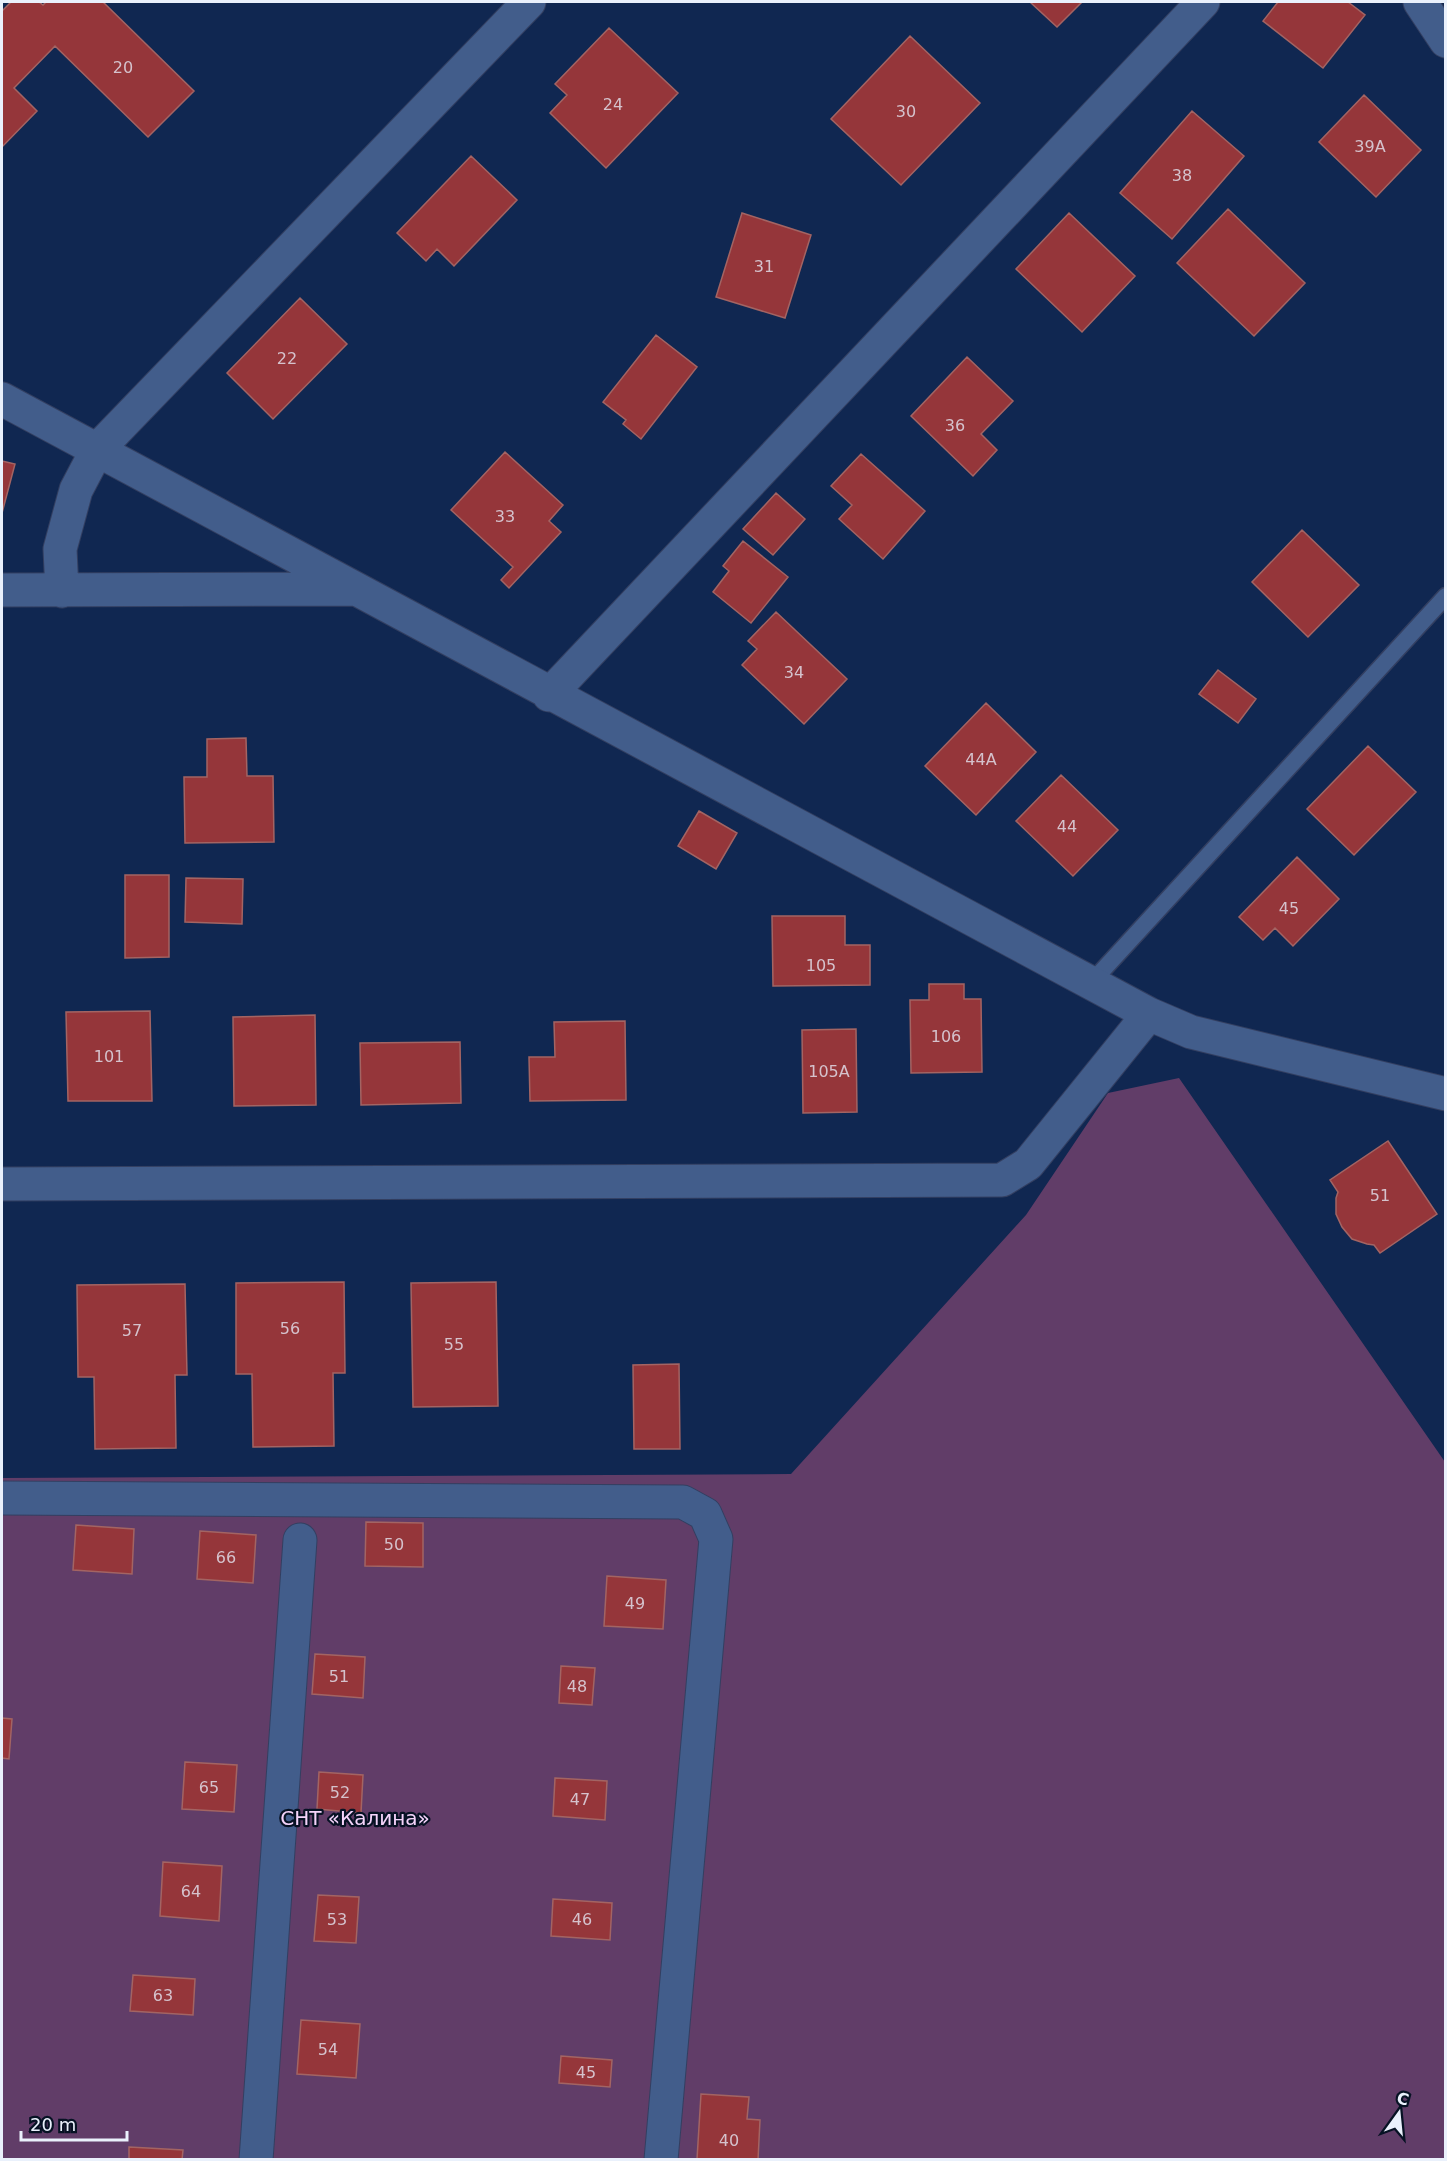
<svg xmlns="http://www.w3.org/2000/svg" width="1447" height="2161" font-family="'DejaVu Sans',sans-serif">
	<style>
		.green { fill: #613d68 }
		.building { fill: #95363a; stroke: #a36463; stroke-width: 1.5 }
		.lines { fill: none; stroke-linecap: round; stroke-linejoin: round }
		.lane-casing { stroke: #333f61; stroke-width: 19 }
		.street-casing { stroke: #333f61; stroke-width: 35 }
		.lane { stroke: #425d8b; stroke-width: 16 }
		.street { stroke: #425d8b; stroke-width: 33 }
		.labels { text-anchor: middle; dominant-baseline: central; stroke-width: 4.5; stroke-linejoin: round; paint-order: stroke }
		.number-label { font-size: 16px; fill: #d5c2cc }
		.park-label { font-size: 20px; fill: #f5d4fb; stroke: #071224 }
	</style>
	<rect width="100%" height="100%" fill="#102751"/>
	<path class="green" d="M1179,1078L1445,1462V2159H2V1478L791,1474L1026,1215L1108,1093Z"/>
	<path class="building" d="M11,2H39L43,5L46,2H103L194,91L148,137L55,46L14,88L37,111L2,147V11Z
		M1030,2H1082L1057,27Z
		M1278,2H1348L1365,15L1323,68L1263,21Z
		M609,28L678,93L606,168L550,113L567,95L555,84Z
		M910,36L980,103L901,185L831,119Z
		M1364,95L1421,150L1376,197L1319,142Z
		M1192,111L1244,156L1172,239L1120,193Z
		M471,156L517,200L454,266L437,249L426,261L397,233Z
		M1228,209L1305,283L1254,336L1177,263Z
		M742,213L811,235L785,318L716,297Z
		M1069,213L1135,276L1082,332L1016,269Z
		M300,298L347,344L273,419L227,373Z
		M656,335L697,367L641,439L623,424L626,420L603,402Z
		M967,357L1013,401L981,434L997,450L973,476L911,416Z
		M505,452L563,505L549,521L561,532L509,588L501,580L513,567L451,510Z
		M861,454L925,511L883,559L839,519L852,505L831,486Z
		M2,461L15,464L2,513Z
		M776,493L805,519L773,555L743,529Z
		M1302,530L1359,585L1308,637L1252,582Z
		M743,541L788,577L751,623L713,592L729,571L723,566Z
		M776,612L847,679L804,724L742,665L757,649L748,641Z
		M1218,670L1256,699L1238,723L1199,694Z
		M986,703L1036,752L976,815L925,766Z
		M246,738L247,776H273L274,842L185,843L184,777H207V739Z
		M1368,746L1416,792L1354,855L1307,809Z
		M1061,775L1118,830L1073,876L1016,821Z
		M699,811L737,833L716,869L678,846Z
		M1297,857L1339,899L1293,946L1275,928L1263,940L1239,917Z
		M125,875H169V957L125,958Z
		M186,878L243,879L242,924L185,922Z
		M772,916H845V945H870V985L773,986Z
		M929,984H964V999H981L982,1072L911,1073L910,1000H929Z
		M150,1011L152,1101H68L66,1012Z
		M315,1015L316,1105L234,1106L233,1017Z
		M625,1021L626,1100L530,1101L529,1057H555L554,1022Z
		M856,1029L857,1112L803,1113L802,1030Z
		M460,1042L461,1103L361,1105L360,1043Z
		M1388,1141L1437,1214L1380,1253L1374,1245L1367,1244L1352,1239L1342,1227L1336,1214V1198L1338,1192L1330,1180Z
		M344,1282L345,1373H333L334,1446L253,1447L252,1374H236V1283Z
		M496,1282L498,1406L413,1407L411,1283Z
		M185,1284L187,1375H175L176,1448L95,1449L94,1377H78L77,1285Z
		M679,1364L680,1449H634L633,1365Z
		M366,1522L423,1523V1567L365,1566Z
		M76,1525L134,1529L132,1574L73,1570Z
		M200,1531L256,1535L253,1583L197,1579Z
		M607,1576L666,1580L663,1629L604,1626Z
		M315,1654L365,1657L363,1698L312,1694Z
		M561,1666L595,1668L592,1705L559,1703Z
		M2,1718L12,1719L9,1759L2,1758Z
		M185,1762L237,1765L234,1812L182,1809Z
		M319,1772L363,1775L361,1813L317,1809Z
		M555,1778L607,1781L605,1820L553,1816Z
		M163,1862L222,1866L219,1921L160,1916Z
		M318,1895L359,1897L356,1943L314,1941Z
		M553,1899L612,1903L610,1940L551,1936Z
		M133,1975L195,1979L193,2015L130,2011Z
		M301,2020L360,2024L356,2078L297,2074Z
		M561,2056L612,2060L610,2087L559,2083Z
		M701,2094L749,2097L747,2119L760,2120L758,2160L697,2159Z
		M129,2147L183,2150L182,2160H129Z"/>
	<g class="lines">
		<g class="lane-casing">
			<path id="lane" d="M1090,984L1446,596"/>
		</g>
		<g class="street-casing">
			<path id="street" d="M1420,2L1446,41
				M2,399L1149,1014L1191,1032L1446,1094
				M2,590L354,589
				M62,591L60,549L76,490L97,450L529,2
				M549,695L1203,2
				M2,1184L1002,1180L1028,1164L1149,1014
				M2,1498L683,1502L705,1514L716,1539L661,2160
				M256,2160L300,1540"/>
		</g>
		<use href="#lane" class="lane"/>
		<use href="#street" class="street"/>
	</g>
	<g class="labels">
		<g class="number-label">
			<text x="123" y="67">20</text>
			<text x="613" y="104">24</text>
			<text x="906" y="111">30</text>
			<text x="1370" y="146">39А</text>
			<text x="1182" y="175">38</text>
			<text x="764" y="266">31</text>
			<text x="287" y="358">22</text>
			<text x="955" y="425">36</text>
			<text x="505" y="516">33</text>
			<text x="794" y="672">34</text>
			<text x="981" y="759">44А</text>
			<text x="1067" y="826">44</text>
			<text x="1289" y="908">45</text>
			<text x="821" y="965">105</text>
			<text x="946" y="1036">106</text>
			<text x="109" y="1056">101</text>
			<text x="829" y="1071">105А</text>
			<text x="1380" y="1195">51</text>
			<text x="290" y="1328">56</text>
			<text x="132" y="1330">57</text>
			<text x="454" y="1344">55</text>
			<text x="394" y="1544">50</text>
			<text x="226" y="1557">66</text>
			<text x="635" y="1603">49</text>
			<text x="339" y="1676">51</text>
			<text x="577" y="1686">48</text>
			<text x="209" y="1787">65</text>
			<text x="340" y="1792">52</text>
			<text x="580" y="1799">47</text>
			<text x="191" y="1891">64</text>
			<text x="337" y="1919">53</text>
			<text x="582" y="1919">46</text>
			<text x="163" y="1995">63</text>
			<text x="328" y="2049">54</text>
			<text x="586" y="2072">45</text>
			<text x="729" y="2140">40</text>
		</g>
		<g class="park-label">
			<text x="355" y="1818">СНТ «Калина»</text>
		</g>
	</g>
	<rect width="1447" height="2161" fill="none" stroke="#eaf1fc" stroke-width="6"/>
	<g transform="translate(1399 2113) rotate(15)" stroke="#071224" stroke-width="4.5" paint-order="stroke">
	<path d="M0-4.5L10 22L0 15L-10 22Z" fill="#eaf1fc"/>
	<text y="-9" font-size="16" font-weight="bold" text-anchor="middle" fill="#eaf1fc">С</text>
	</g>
	<path d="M21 2131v9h106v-9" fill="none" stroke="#eaf1fc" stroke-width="3"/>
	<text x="30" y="2131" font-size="18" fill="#eaf1fc" stroke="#071224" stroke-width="4.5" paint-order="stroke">20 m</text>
</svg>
